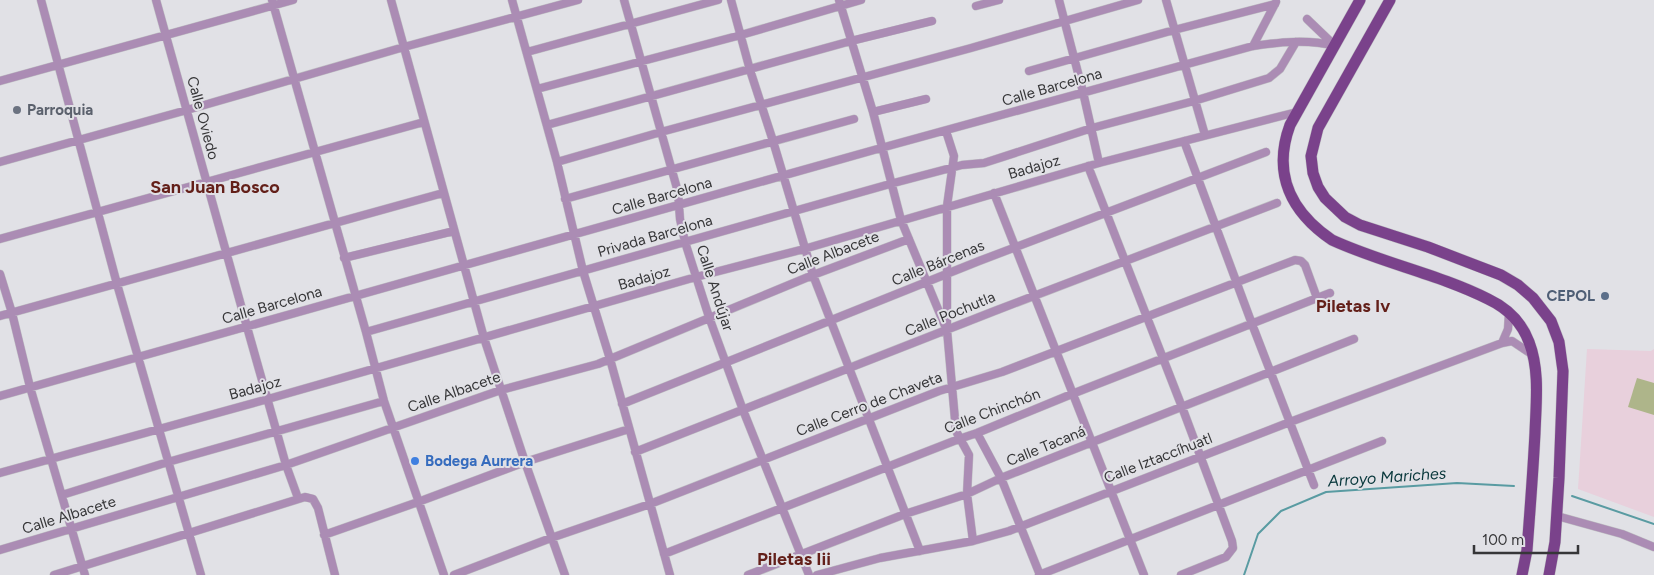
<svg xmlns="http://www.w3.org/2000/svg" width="1654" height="575" font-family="Figtree,sans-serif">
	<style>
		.education { fill: #e8d0dc }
		.green { fill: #aeb58a }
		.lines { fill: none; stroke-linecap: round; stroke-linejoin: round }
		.stream { stroke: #599ba2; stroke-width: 2 }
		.street-casing { stroke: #bfbfc3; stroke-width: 9 }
		.primary-casing { stroke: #bfbfc3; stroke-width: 12 }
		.street { stroke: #ab8cb4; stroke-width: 8 }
		.primary { stroke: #7a428b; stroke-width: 11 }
		.worship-dot { fill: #6b7280; stroke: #e1e1e6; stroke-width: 2 }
		.service-dot { fill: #5c6f8a; stroke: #e1e1e6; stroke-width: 2 }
		.shop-dot { fill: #3f7fe0; stroke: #e1e1e6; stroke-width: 2 }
		.labels { text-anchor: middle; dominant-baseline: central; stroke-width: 4; stroke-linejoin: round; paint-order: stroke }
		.street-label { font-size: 15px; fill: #363638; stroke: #e1e1e6 }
		.worship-label { font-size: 15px; font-weight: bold; fill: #5b616d; stroke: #e1e1e6; text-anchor: start }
		.service-label { font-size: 15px; font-weight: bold; fill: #4e5e75; stroke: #e1e1e6; text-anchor: end }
		.shop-label { font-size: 15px; font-weight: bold; fill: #366cbe; stroke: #e1e1e6; text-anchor: start }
		.water-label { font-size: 16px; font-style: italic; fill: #08373b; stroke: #e1e1e6 }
		.quarter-label { font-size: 18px; font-weight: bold; fill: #631f19; stroke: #e1e1e6 }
	</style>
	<rect width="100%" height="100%" fill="#e1e1e6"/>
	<path class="education" d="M1587,349L1651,351L1654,349V517L1578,489Z"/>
	<path class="green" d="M1637,378L1654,383V415L1628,407Z"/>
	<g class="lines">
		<path class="stream" d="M1572,496L1654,524
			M1244,575L1258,534L1281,511L1326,492L1457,483L1514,486"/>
		<g class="street-casing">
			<path id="street" d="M41,0L117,284L201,575
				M156,0L247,327L286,465L298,498
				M272,0L366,332L384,401L444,575
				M391,0L484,338L525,462L565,575
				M512,0L557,162L583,271L610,359L670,575
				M624,0L678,192L680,219L685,242L709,317L743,410L809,575
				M731,0L750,70L773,141L813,275L920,551
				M839,0L873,112L901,220L945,326
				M1059,0L1083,92L1099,163
				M1166,0L1205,135
				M976,6L999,0
				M1307,19L1333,44
				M1253,46L1276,2
				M527,52L718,0
				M1029,71L1174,30L1275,4
				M0,81L293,0
				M537,89L741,35L861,0
				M873,112L926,99
				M547,125L851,41L932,21
				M946,131L954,156L947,206V330L956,431L969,455L967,494L973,541
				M1184,141L1252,324L1314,485
				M0,162L187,110L404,47L578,0
				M557,162L661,132L971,48L1138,0
				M1088,166L1182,407L1232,541L1233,548L1226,557L1181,575
				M994,193L1144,575
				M565,199L854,119
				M0,239L424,122
				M344,258L454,231
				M0,274L12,313L30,387L85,575
				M0,316L443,193
				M366,332L890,184L962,165L984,163L1092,128L1194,101L1269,78L1280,69L1296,42
				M1502,343L1508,329L1509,313
				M0,396L881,148L1253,46C1280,42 1308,39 1335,46
				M622,404L979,261L1266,152
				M977,433L1001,478L1040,575
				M635,452L992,312L1277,203
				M0,473L268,399L696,277L804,249L1099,163L1297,112
				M62,495L168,462L384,401
				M1557,516L1622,534L1654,547
				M324,535L418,502L525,462L629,429
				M0,550L286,465L501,390L598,364L813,275L909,239
				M664,554L959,439L977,433L1072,394L1330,293
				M54,575L305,497L313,499L318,508L335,575
				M454,575L551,538L650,504L939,391L1002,372L1295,260L1301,261L1305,265L1317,298
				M748,575L905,514L967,494L1001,478L1354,339
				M817,575L880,558L973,541L1009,531L1290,422L1502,343L1512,341L1533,355
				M1039,575L1382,441"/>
		</g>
		<g class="primary-casing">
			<path id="primary" d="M1360,0L1290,125C1272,174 1291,212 1332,240C1382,263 1438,274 1488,299C1507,308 1522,323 1529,342C1540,371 1536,402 1535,433C1533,472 1530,511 1527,550L1522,575
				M1390,0L1318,128L1311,156L1313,173L1318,187L1325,198L1345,217L1360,225L1428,247L1501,275L1518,285L1533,298L1551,321L1559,342L1563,371L1559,478L1555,542L1549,575"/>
		</g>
		<use href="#street" class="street"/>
		<use href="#primary" class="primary"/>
	</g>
	<circle class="worship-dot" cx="17" cy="110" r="5"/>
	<circle class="service-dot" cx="1605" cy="296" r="5"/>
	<circle class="shop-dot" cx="415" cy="461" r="5"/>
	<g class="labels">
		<g class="street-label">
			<text transform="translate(1052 87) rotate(-16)">Calle Barcelona</text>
			<text transform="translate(203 118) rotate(75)">Calle Oviedo</text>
			<text transform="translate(1034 167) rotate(-16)">Badajoz</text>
			<text transform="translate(662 196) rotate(-16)">Calle Barcelona</text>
			<text transform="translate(655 236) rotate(-16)">Privada Barcelona</text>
			<text transform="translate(833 253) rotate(-21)">Calle Albacete</text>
			<text transform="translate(938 263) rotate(-22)">Calle Bárcenas</text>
			<text transform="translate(644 278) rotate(-16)">Badajoz</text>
			<text transform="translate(715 288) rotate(72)">Calle Andújar</text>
			<text transform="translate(272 305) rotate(-16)">Calle Barcelona</text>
			<text transform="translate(950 314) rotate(-22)">Calle Pochutla</text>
			<text transform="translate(255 388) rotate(-15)">Badajoz</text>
			<text transform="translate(454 392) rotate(-19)">Calle Albacete</text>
			<text transform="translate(869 404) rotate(-21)">Calle Cerro de Chaveta</text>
			<text transform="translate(992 411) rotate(-21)">Calle Chinchón</text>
			<text transform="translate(1046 446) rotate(-22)">Calle Tacaná</text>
			<text transform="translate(1158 458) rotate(-21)">Calle Iztaccíhuatl</text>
			<text transform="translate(69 515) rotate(-17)">Calle Albacete</text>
		</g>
		<g class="worship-label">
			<text x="27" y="110">Parroquia</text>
		</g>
		<g class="service-label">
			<text x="1595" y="296">CEPOL</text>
		</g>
		<g class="shop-label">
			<text x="425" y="461">Bodega Aurrera</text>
		</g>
		<g class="water-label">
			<text transform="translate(1387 477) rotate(-4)">Arroyo Mariches</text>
		</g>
		<g class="quarter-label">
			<text x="215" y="187">San Juan Bosco</text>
			<text x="1353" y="306">Piletas Iv</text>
			<text x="794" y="559">Piletas Iii</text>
		</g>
	</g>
	<path d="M1474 545v8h104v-8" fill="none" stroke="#363638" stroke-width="2.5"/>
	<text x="1482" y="545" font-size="15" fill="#363638" stroke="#e1e1e6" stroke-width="4" paint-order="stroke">100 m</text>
</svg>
